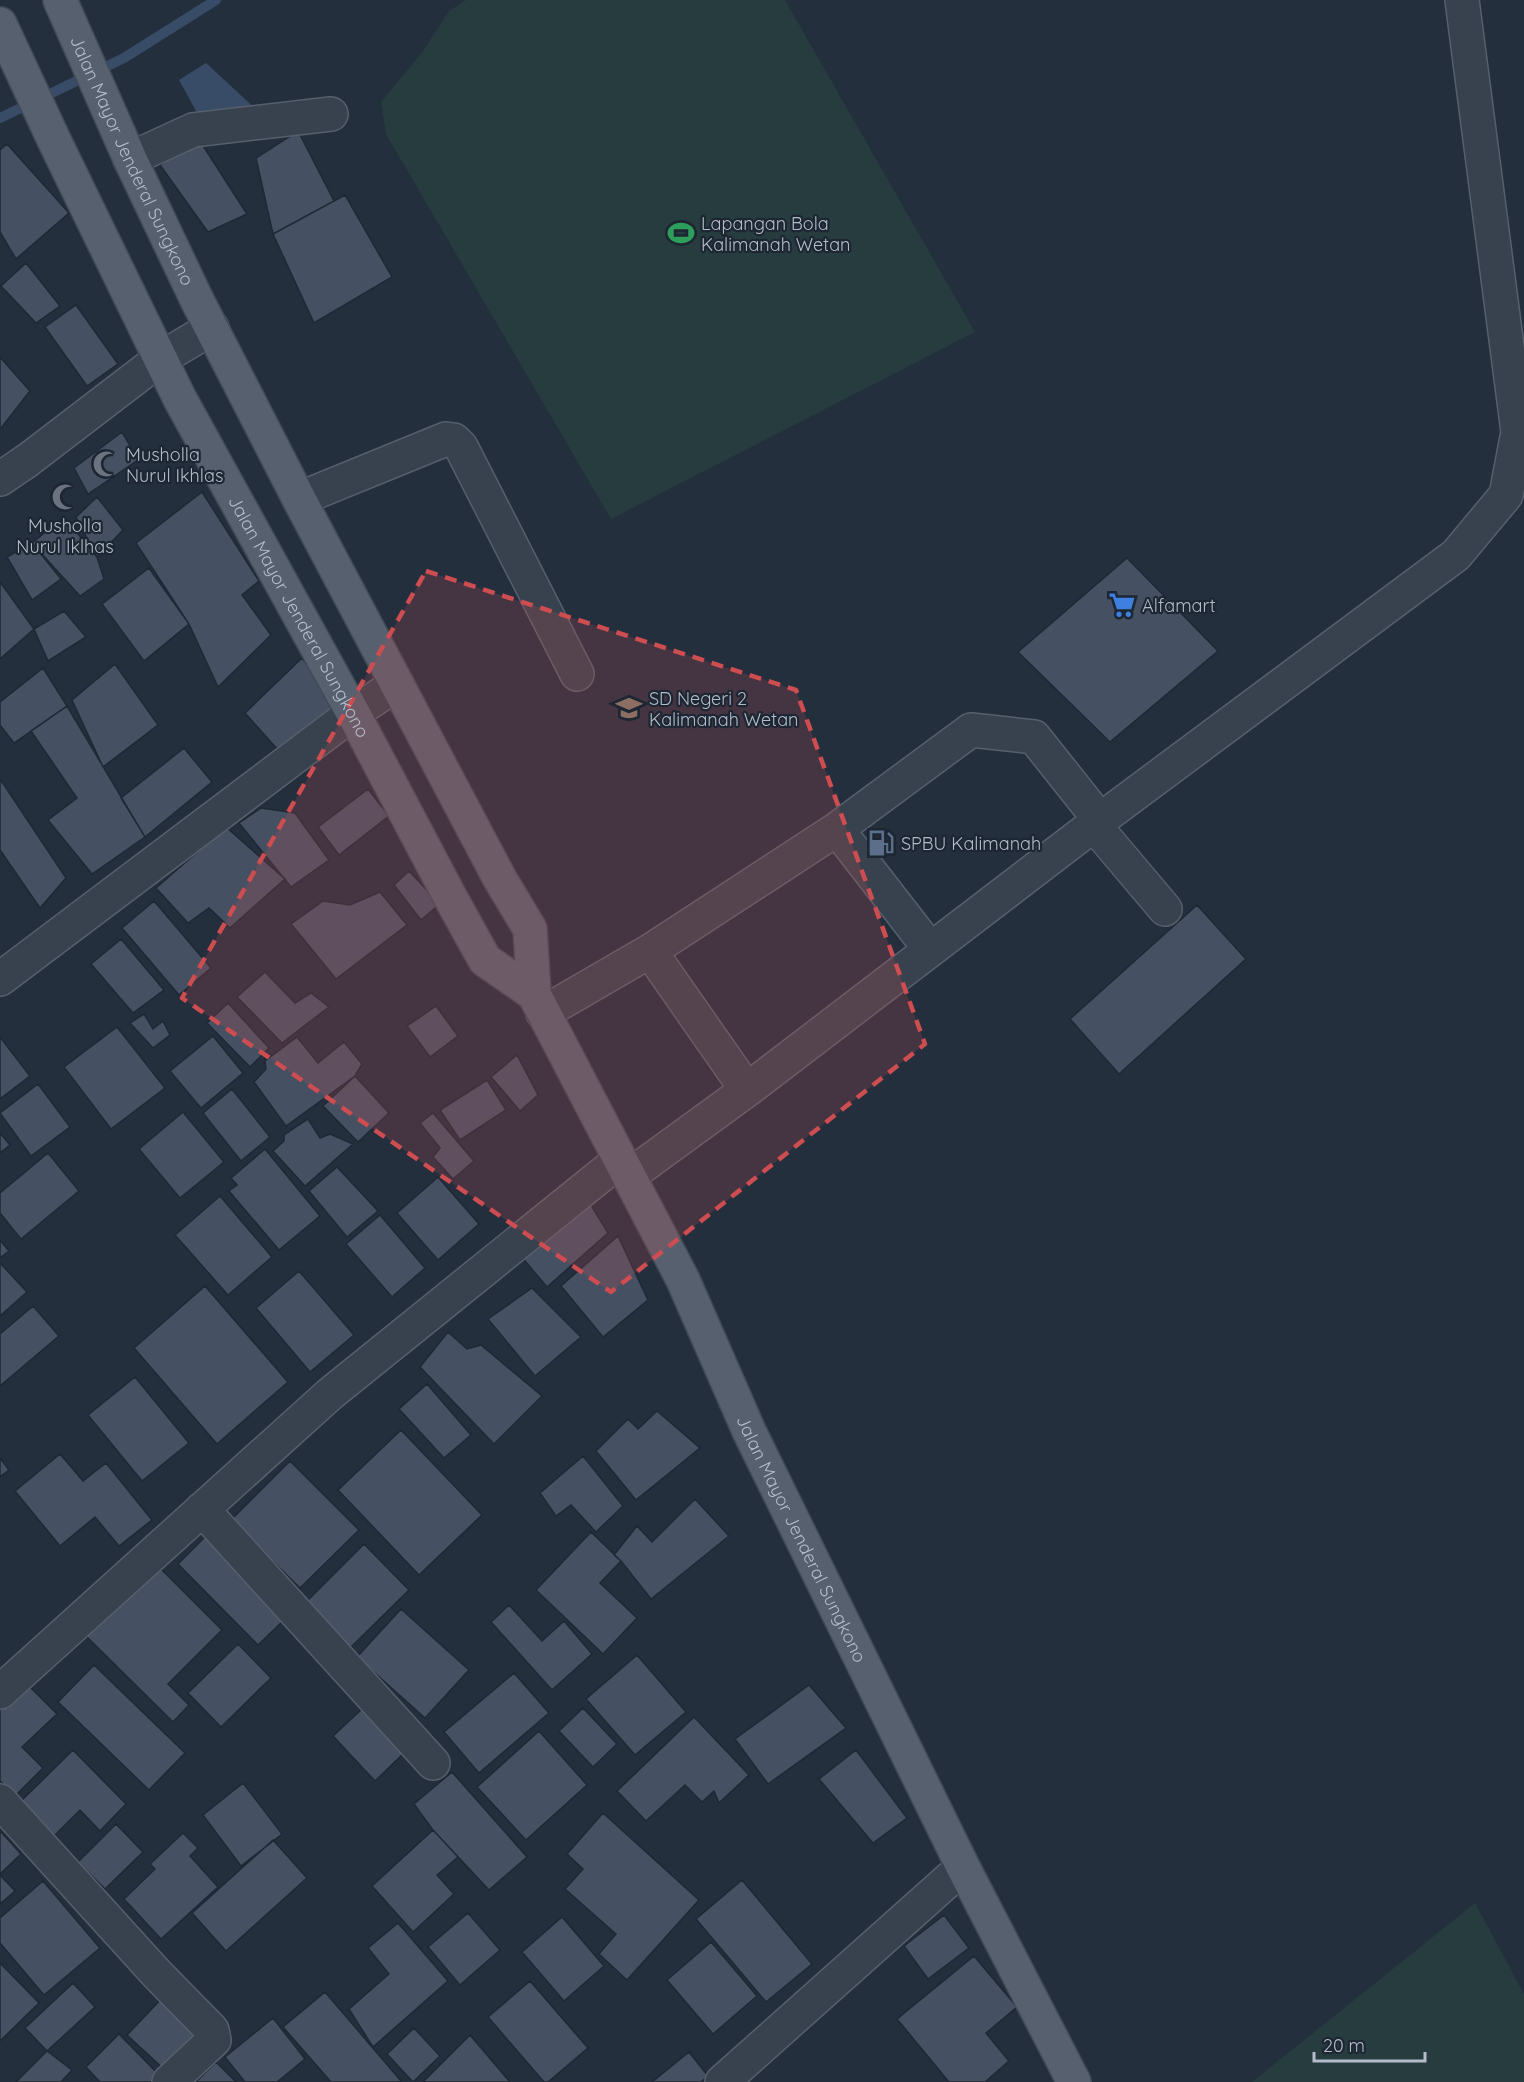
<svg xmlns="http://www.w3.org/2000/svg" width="1524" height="2082" font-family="Quicksand,sans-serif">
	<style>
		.green { fill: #263c3f }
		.water { fill: #394c67 }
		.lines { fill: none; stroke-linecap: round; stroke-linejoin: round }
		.stream { stroke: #394c67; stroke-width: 10 }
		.building { fill: #455162; stroke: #1f2835; stroke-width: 1.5 }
		.minor-casing { stroke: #565f6c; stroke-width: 36 }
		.major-casing { stroke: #414a57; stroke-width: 36 }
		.minor { stroke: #38414e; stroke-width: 33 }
		.major { stroke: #56606e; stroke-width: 33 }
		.marked { fill: #ce4d50; fill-opacity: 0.2; stroke: #ce4d50; stroke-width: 4.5; stroke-dasharray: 12 8; stroke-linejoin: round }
		.labels { text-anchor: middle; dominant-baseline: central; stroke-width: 4.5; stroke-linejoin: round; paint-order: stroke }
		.street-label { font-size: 18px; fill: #b4bcc9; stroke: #1d2633 }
		.poi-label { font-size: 18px; fill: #b4bcc9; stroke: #1d2633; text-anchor: start }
	</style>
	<rect width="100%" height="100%" fill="#242f3e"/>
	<path class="green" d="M466,0H785L975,332L611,519L386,134L381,102L423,51L449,11Z
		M1475,1903L1524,1994V2082H1252Z"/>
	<path class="water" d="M206,63L258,111L201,120L179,80Z"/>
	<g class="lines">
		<path class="stream" d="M0,118L124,58L216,0"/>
	</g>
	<path class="building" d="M298,131L334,201L273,234L256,158Z
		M198,138L247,214L208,232L160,165Z
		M7,144L69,213L16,259L0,232V150Z
		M345,195L392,277L314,323L273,234Z
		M26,263L60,306L36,323L1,286Z
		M76,305L118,364L87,386L45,327Z
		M0,357L30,391L1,428L0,427Z
		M122,432L138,460L88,494L74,468Z
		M202,492L259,581L242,595L271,635L218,687L189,624L136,543Z
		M97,497L123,530L97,557L76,517Z
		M64,517L97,557L104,579L80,596L32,543Z
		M32,543L61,579L32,600L7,557Z
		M1127,558L1218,651L1110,742L1018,652Z
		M149,568L189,624L144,661L102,604Z
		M0,582L34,629L0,659Z
		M64,611L86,637L48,661L34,629Z
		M302,658L342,711L279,751L245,713Z
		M115,664L158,725L103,767L72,700Z
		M43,668L67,706L14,743L0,725V702Z
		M67,706L145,837L92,874L48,820L77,798L31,731Z
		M184,748L212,782L145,837L121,798Z
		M0,779L66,878L40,908L0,850Z
		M368,789L389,816L339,855L318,827Z
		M261,808L295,813L329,860L291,887L239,823Z
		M226,827L285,879L230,928L209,908L188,923L156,888Z
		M409,871L440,904L421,920L394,885Z
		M380,892L407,925L336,979L291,924L323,901L350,905Z
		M154,901L211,968L179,995L122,928Z
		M1197,905L1246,959L1119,1074L1070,1019Z
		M121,939L164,990L133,1013L91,964Z
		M265,972L295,1003L311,993L329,1007L282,1043L237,997Z
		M228,1003L269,1048L250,1067L207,1023Z
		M436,1006L458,1036L430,1057L407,1026Z
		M144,1014L153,1029L163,1021L170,1035L153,1048L130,1023Z
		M117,1027L165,1088L111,1129L64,1067Z
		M213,1036L243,1073L201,1108L170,1071Z
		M0,1037L30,1076L0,1099Z
		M297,1037L318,1063L344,1042L362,1064L355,1076L286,1126L254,1082L266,1069L265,1061Z
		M517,1055L538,1095L520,1111L491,1077Z
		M355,1076L389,1113L358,1142L323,1106Z
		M487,1080L506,1110L460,1140L440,1110Z
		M38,1084L70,1127L31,1156L0,1113Z
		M232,1089L270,1137L241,1161L203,1113Z
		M183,1112L224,1162L180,1198L139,1149Z
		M433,1113L474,1161L453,1179L433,1157L440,1148L420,1123Z
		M308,1119L320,1138L330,1134L353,1144L305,1186L273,1151L284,1141V1135Z
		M0,1133L10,1145L0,1153Z
		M265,1149L320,1216L279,1250L229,1191L237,1185L231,1178Z
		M48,1153L79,1191L21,1239L0,1213V1193Z
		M337,1167L378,1211L347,1237L309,1191Z
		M438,1177L479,1224L438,1260L397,1213Z
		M220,1196L272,1257L228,1295L175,1235Z
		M588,1200L608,1233L547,1287L520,1255Z
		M380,1215L425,1268L392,1297L346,1244Z
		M618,1236L648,1300L603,1337L561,1286Z
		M0,1240L9,1251L0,1258Z
		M0,1263L27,1292L0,1316Z
		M299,1271L354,1335L310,1372L256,1308Z
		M205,1286L288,1382L217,1444L134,1348Z
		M532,1288L581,1337L535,1376L488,1319Z
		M33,1306L59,1336L0,1386V1334Z
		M448,1332L467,1349L481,1345L542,1396L494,1444L420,1367Z
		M135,1377L189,1443L142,1481L88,1415Z
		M427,1384L471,1435L444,1458L399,1409Z
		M657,1411L700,1448L636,1500L596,1451L628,1419L638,1429Z
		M401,1430L482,1515L419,1575L338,1490Z
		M60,1454L83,1481L106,1463L152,1520L119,1546L95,1517L60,1546L15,1491Z
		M583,1456L623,1506L596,1532L571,1505L556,1516L540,1493Z
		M0,1458L9,1470L0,1477Z
		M290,1461L359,1530L300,1588L231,1520Z
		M695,1499L729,1536L651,1599L621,1561L614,1555L637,1526L652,1542Z
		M591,1532L621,1561L600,1583L637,1618L603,1654L536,1590Z
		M206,1536L286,1618L258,1645L178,1564Z
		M364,1544L409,1590L349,1649L304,1604Z
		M157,1565L222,1630L168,1684L189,1705L173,1722L86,1636Z
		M509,1605L542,1641L564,1621L592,1654L552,1690L491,1622Z
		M401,1609L469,1670L425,1718L357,1657Z
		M238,1644L271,1678L221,1727L188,1693Z
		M637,1655L686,1712L635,1755L586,1699Z
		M94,1665L185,1753L149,1790L58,1702Z
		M514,1673L549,1713L479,1773L444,1732Z
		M27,1684L57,1714L22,1747L43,1768L15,1796L0,1781V1710Z
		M809,1685L846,1728L768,1784L735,1739Z
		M363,1708L405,1752L375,1781L333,1736Z
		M583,1708L617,1744L593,1767L559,1731Z
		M694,1717L749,1775L719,1803L714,1791L702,1802L685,1785L646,1821L617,1791Z
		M539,1731L587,1785L526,1840L477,1787Z
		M73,1750L126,1804L100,1831L80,1810L49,1841L15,1807Z
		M856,1750L907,1818L873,1843L819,1779Z
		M452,1772L527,1857L489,1890L433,1830L414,1804Z
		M243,1783L282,1834L241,1866L203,1815Z
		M603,1813L699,1900L627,1980L599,1954L616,1934L565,1889L583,1869L567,1854Z
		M116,1824L143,1852L105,1889L78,1862Z
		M433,1830L458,1857L437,1875L454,1894L413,1932L372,1886Z
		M0,1831L21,1854L0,1874Z
		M183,1833L198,1848L190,1856L218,1887L161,1939L124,1899L155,1869L150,1864Z
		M273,1840L307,1878L226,1951L192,1913Z
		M0,1875L15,1891L0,1904Z
		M742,1880L812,1964L766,2002L696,1919Z
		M43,1881L100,1948L44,1995L0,1943V1918Z
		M468,1913L500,1950L460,1985L428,1947Z
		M944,1915L969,1948L928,1979L904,1946Z
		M562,1917L604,1966L564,2001L522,1952Z
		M398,1923L448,1981L373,2047L349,2009L389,1974L368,1948Z
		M711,1942L757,1996L713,2034L667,1980Z
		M974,1956L1017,2007L986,2033L1009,2061L985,2082H949L897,2019Z
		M0,1963L39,2003L0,2041Z
		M530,1981L588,2048L548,2082H544L488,2017Z
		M73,1983L95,2007L47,2051L25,2028Z
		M325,1992L401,2081L400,2082H331L283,2027Z
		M165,1995L205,2032L167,2072L127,2035Z
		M273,2018L305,2059L277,2082H245L225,2057Z
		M414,2028L440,2056L413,2082L387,2054Z
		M119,2034L160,2076L154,2082H100L86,2067Z
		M470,2035L510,2082H423Z
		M47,2051L72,2070L61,2082H16Z
		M689,2052L708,2076L701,2082H652Z
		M216,2062L236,2082H196Z"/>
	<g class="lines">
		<g class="minor-casing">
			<path id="minor" d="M130,159L193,130L331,114
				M0,479L28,460L160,359L212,328
				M299,499L446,439L454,440L461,447L577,674
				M1094,825L1165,909
				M837,829L930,949
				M650,951L747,1090
				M0,979L353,713L397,684
				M543,1013L650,951L837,829L971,730L1034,737L1100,820
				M629,1176L747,1090L1100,820L1456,555L1506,495L1518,432L1462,0
				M202,1509L433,1763
				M0,1692L330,1394L620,1160
				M0,1801L157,1974L212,2030L214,2040L169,2082
				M722,2082L963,1867"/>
		</g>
		<g class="major-casing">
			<g id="major">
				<path id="s1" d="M60,0L130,159L197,300L299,499L500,879L530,929L534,994L683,1280L749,1431L963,1867L1074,2082"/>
				<path id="s2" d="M0,24L54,140L180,399L353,713L449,895L485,960L534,994"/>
			</g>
		</g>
		<use href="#minor" class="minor"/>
		<use href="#major" class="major"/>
	</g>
	<path class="marked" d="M426,571L796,690L925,1044L611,1292L182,998Z"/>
	<defs>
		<g id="stadium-bare" transform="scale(2.07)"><path d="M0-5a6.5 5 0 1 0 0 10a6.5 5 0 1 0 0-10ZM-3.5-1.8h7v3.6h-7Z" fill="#2e9e5b" stroke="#1d2633" stroke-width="2.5" paint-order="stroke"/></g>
		<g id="mosque-bare" transform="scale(2.07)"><path d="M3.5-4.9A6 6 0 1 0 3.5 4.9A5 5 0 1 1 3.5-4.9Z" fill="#6b7280" stroke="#1d2633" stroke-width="2.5" paint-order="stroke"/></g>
		<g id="supermarket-bare" transform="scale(2.07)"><path d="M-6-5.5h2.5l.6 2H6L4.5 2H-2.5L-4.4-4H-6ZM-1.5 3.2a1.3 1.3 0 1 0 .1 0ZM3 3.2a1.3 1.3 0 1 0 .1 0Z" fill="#3f7fe0" stroke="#1d2633" stroke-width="2.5" paint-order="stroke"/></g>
		<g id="school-bare" transform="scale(2.07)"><path d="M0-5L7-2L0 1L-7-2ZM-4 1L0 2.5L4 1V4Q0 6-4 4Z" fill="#8d6e63" stroke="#1d2633" stroke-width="2.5" paint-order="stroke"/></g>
		<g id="fuel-bare" transform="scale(2.07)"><path d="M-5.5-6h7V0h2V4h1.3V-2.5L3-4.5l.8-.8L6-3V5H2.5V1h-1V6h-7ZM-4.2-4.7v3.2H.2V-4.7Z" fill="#5c6f8a" stroke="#1d2633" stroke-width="2.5" paint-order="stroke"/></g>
	</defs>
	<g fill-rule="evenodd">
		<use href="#stadium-bare" x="681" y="233"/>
		<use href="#mosque-bare" x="106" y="464"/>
		<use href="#mosque-bare" x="65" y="497"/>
		<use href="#supermarket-bare" x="1122" y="605"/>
		<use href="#school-bare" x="629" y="708"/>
		<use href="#fuel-bare" x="881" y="843"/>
	</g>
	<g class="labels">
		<g class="street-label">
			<text stroke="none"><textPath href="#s1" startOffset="176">Jalan Mayor Jenderal Sungkono</textPath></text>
			<text stroke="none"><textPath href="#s2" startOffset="664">Jalan Mayor Jenderal Sungkono</textPath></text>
			<text stroke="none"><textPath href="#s1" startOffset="1714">Jalan Mayor Jenderal Sungkono</textPath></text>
		</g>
		<g class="poi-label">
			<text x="701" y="223">Lapangan Bola<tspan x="701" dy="21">Kalimanah Wetan</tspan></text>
			<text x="126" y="454">Musholla<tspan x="126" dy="21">Nurul Ikhlas</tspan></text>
			<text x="65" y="525" text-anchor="middle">Musholla<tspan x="65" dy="21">Nurul Iklhas</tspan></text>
			<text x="1142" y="605">Alfamart</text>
			<text x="649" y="698">SD Negeri 2<tspan x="649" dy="21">Kalimanah Wetan</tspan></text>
			<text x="901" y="843">SPBU Kalimanah</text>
		</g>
	</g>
	<path d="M1314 2052v9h111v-9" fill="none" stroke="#b4bcc9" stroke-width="3"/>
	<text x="1323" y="2052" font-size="18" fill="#b4bcc9" stroke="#1d2633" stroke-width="4.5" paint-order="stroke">20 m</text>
</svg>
